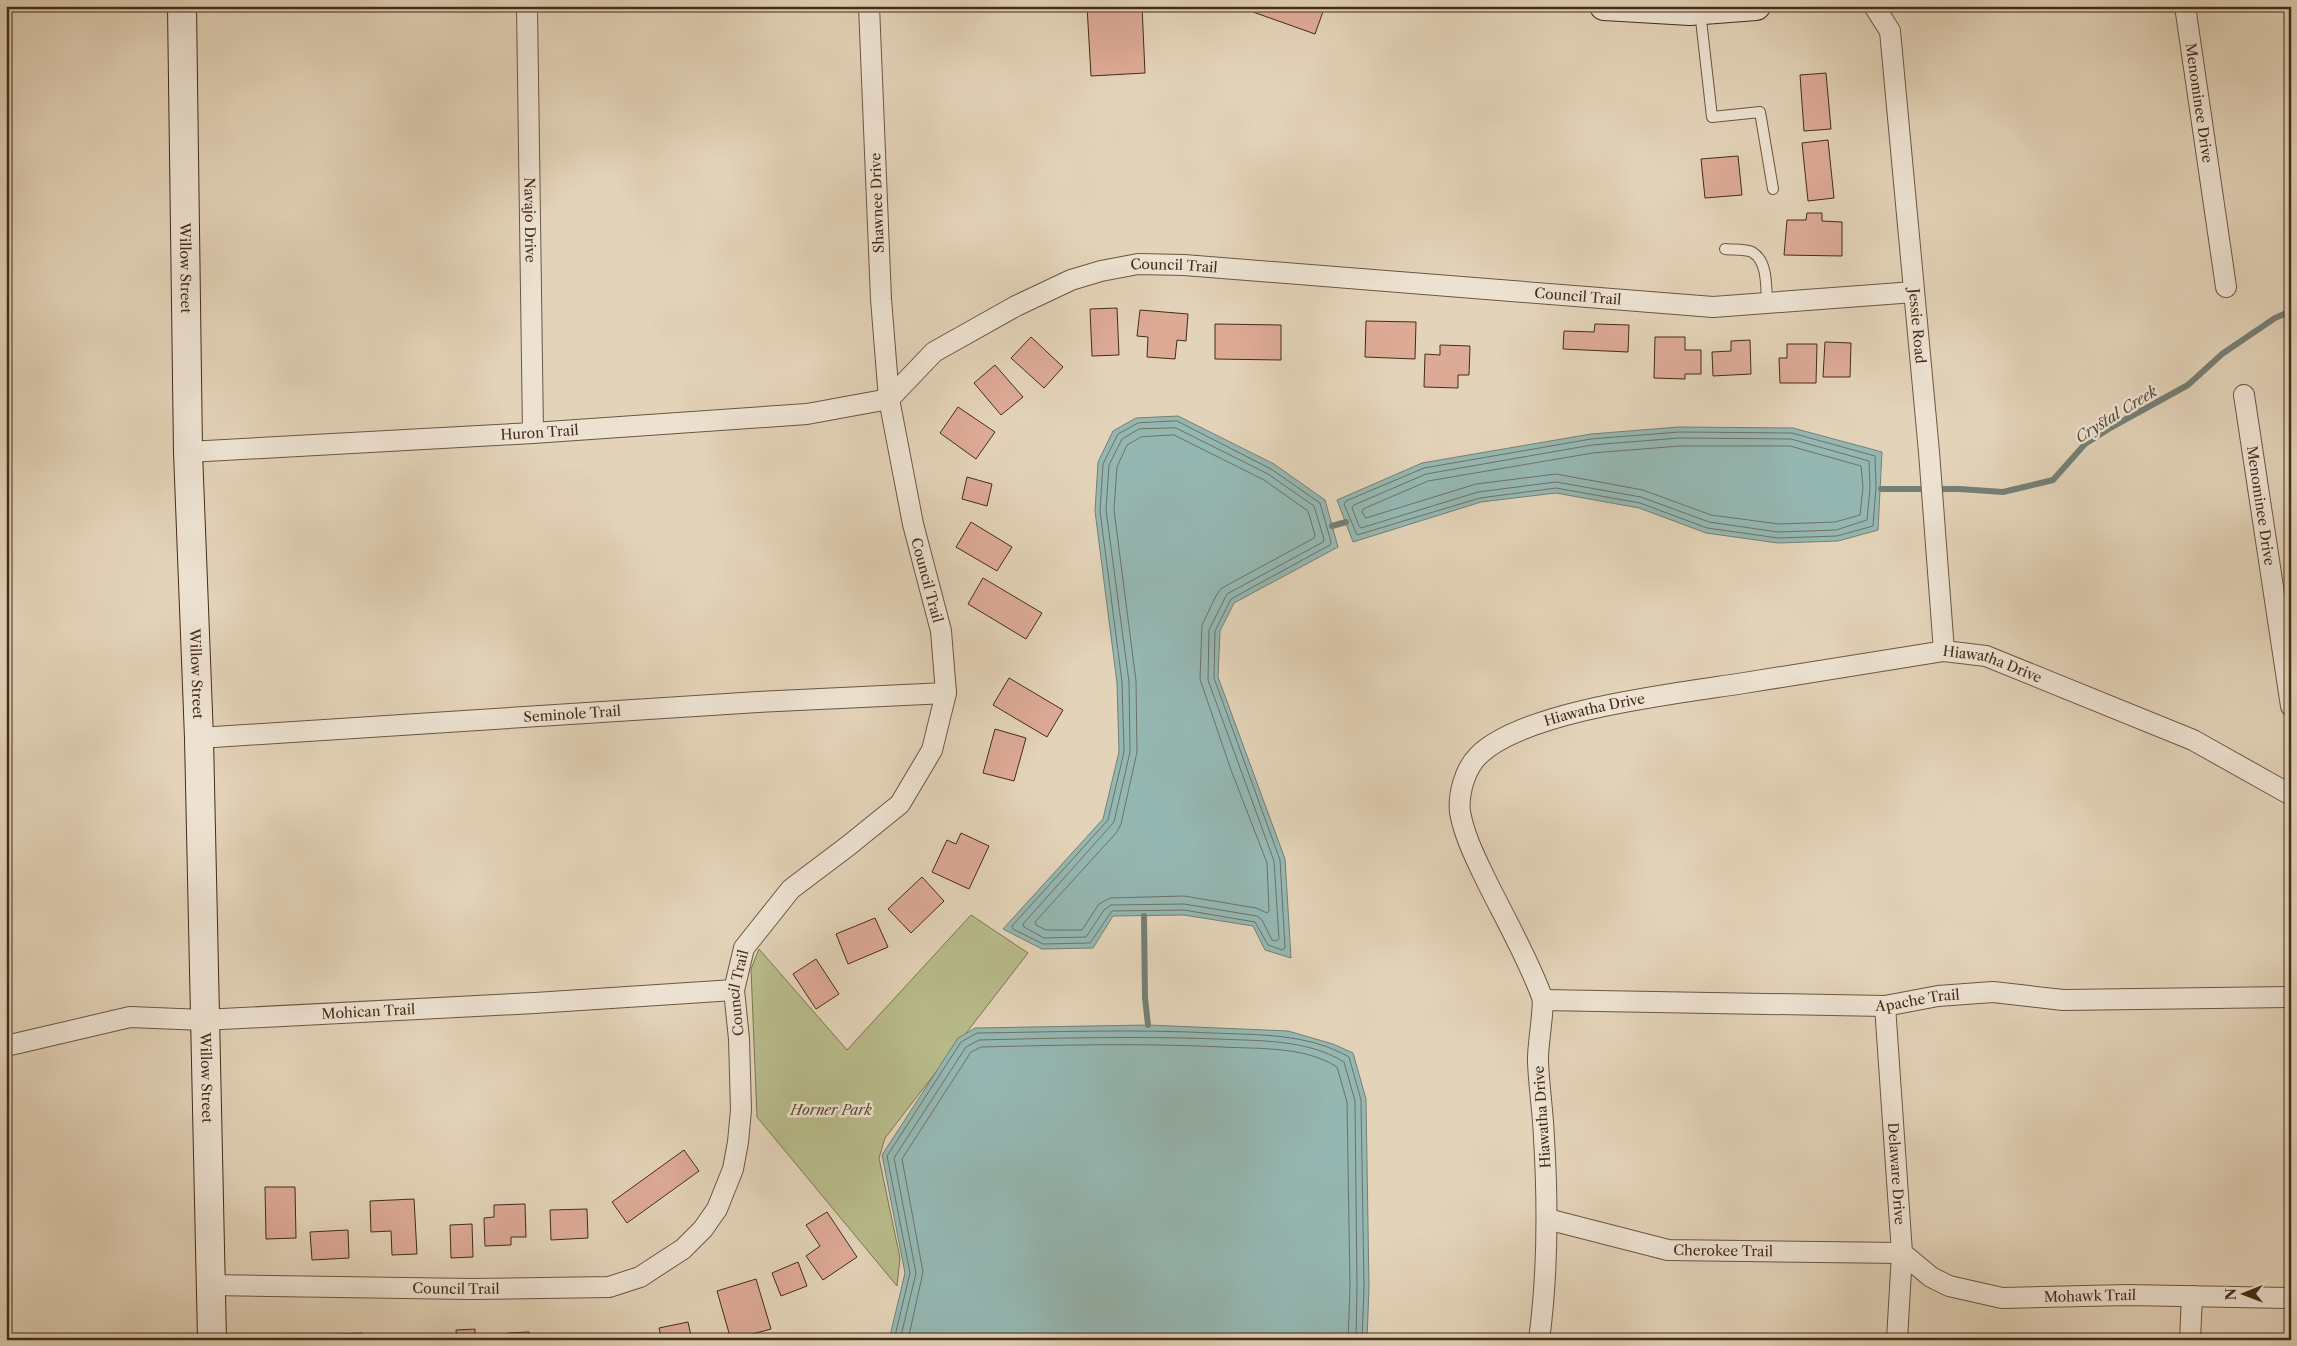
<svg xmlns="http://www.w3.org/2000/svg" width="2297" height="1346" font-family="'Libre Caslon Text',serif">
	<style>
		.green { fill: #b8bb8b; stroke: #7e7452 }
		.water { fill: #95b7b2; stroke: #757f75 }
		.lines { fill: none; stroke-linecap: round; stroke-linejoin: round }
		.shore { stroke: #6d7266; stroke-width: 1 }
		.stream { stroke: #757f75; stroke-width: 6 }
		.building { fill: #ddaa96; stroke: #452c19 }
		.lane-casing { stroke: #6c5641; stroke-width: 12 }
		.street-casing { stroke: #6c5641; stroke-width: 22 }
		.secondary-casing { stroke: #452c19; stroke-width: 30 }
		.lane { stroke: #ede2d1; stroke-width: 10 }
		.street { stroke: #ede2d1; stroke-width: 20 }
		.secondary { stroke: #ede2d1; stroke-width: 28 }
		.labels { text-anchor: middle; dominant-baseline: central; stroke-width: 5; stroke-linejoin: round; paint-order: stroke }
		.street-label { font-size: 14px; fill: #452c19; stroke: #ede2d1 }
		.park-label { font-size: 14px; font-style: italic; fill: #5c4930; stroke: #ede2d1 }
		.water-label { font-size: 15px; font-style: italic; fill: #554838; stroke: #ede2d1 }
	</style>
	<rect width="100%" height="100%" fill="#e3d3b8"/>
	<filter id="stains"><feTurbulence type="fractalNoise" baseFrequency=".004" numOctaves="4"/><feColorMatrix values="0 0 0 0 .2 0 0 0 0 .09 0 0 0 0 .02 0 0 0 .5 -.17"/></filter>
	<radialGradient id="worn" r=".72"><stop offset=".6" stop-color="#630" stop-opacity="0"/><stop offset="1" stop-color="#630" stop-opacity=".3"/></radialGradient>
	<path class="green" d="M971,915L1028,953L885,1138L879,1158L900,1258L897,1286L757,1117L751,969L759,949L847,1050Z"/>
	<path class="water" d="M1178,416L1274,464L1325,500L1338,547L1234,603L1220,631L1218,677L1285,859L1291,958L1265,950L1253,926L1184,915L1113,916L1093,948L1042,949L1003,929L1103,819L1119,752L1117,683L1095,511L1098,462L1113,431L1136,418Z
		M1679,427L1793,428L1882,452L1878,530L1838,541L1778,543L1706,533L1639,508L1556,493L1481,502L1353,542L1337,500L1422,463L1591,434Z
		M1148,1025L1288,1031L1333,1044L1353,1053L1366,1099L1369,1287L1367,1340H889L905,1273L882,1155L958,1038L975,1028Z"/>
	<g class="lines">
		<path class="shore" d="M1177,421L1271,469L1320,503L1331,542L1330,545L1231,599L1215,631L1214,678L1280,860L1285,948L1282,950L1268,945L1255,922L1184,910L1112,911L1090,943L1043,944L1013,929L1012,926L1108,820L1124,752L1122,682L1100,511L1103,464L1118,434L1138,423Z
			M1176,428L1268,474L1314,506L1324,539L1323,542L1227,594L1209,630L1208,680L1274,861L1279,939L1276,941L1272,940L1262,920L1257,916L1184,904L1111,905L1104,910L1086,937L1044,938L1024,927L1023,924L1114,822L1130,752L1129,682L1106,510L1109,465L1122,439L1139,429Z
			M1680,432L1792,433L1875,456L1876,488L1873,526L1837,536L1778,538L1707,528L1640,503L1556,488L1480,498L1357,535L1344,504L1346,501L1424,468L1591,439Z
			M1174,435L1264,480L1308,511L1315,535L1314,538L1222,588L1217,594L1202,625L1200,679L1231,770L1267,863L1269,911L1267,913L1256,908L1184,896L1110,898L1099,904L1082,930H1046L1036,925L1035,922L1117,832L1121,824L1137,752L1136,681L1114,510L1117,467L1127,445L1141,437Z
			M1680,438L1791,439L1869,461L1870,488L1867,520L1836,530L1778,532L1709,522L1641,497L1556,482L1478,492L1361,528L1359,526L1352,508L1354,505L1426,474L1592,445Z
			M1680,446H1790L1861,466L1863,487L1860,515L1835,522L1779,524L1711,515L1643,490L1556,474L1476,484L1366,518L1362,512L1363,509L1428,481L1593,453Z
			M894,1340L910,1273L887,1156L961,1042L977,1033C1056,1032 1134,1029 1212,1033C1258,1035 1307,1033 1349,1057L1361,1100L1364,1287L1362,1340
			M900,1340L916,1273L894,1158L966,1047L979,1040C1059,1038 1138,1036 1218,1039C1259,1041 1307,1039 1344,1062L1355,1101L1357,1287L1356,1340
			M908,1340L923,1272L902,1159L971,1052L981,1047C1061,1045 1141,1043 1222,1047C1259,1049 1304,1046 1337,1067L1347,1102L1350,1287L1348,1340"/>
		<path class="stream" d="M1881,489H1959L2003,492L2053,480L2085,444L2110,428L2188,385L2222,354L2275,318L2291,311
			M1332,526L1346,522
			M1144,916L1145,998L1148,1025"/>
	</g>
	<path class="building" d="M1087,6H1142L1145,73L1091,76Z
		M1255,6H1325L1315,34L1253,12Z
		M1826,73L1831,129L1804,131L1800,75Z
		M1828,140L1834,198L1808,201L1802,143Z
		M1738,156L1742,195L1705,198L1701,159Z
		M1807,213H1822V221L1842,222V256L1784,255L1787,220H1806Z
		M1117,308L1119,355L1092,356L1090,309Z
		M1140,310L1188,314L1186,341L1177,340L1175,359L1147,357L1148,337L1137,336Z
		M1366,321L1416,322L1415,359L1365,357Z
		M1215,324L1281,325V360L1215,359Z
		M1595,324L1629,325L1628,352L1563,349L1564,331L1594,332Z
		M1031,337L1063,367L1044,388L1011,358Z
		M1655,337H1685V350H1701V374H1685V379L1654,378Z
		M1750,340L1751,374L1713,376L1712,352L1731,351V341Z
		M1825,342L1851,343L1850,377H1823Z
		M1787,344H1817L1816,383H1780L1779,358H1787Z
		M1440,345L1470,346L1469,375H1458V388L1424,387L1425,354L1440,355Z
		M995,365L1023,397L1001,415L974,383Z
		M958,407L995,432L976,459L940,433Z
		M967,477L992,484L987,506L962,499Z
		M971,522L1012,547L997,571L956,547Z
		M983,578L1042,613L1026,639L968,604Z
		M1009,678L1063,710L1047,737L993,705Z
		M995,729L1026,738L1014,781L983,773Z
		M961,833L989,846L969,889L932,872L947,840L956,844Z
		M922,877L944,901L911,933L888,909Z
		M875,918L888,947L848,964L836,934Z
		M816,959L839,994L816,1009L793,974Z
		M684,1150L699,1171L627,1223L612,1202Z
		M265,1187H295L296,1238L266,1239Z
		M414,1199L417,1254L392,1255L391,1231L371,1232L370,1201Z
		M525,1204L526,1237H511V1245L485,1246L484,1218L494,1217V1205Z
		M587,1209L588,1238L551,1240L550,1210Z
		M827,1212L857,1257L823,1280L806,1256L820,1246L806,1225Z
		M472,1224L473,1257L451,1258L450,1225Z
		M348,1230L349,1258L312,1260L310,1232Z
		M798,1262L807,1286L781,1296L772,1273Z
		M756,1279L771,1329L745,1336L746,1340H731L717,1291Z
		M688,1322L692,1340H662L659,1328Z
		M475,1329V1340H457L456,1330Z
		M529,1332L530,1340H508V1333Z
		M362,1333V1340H312V1335Z
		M415,1336V1340H391V1337Z
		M628,1337V1340H605V1339Z"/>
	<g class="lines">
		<g class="lane-casing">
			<path id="lane" d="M1700,11L1712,117L1760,112L1773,189
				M1725,249C1732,250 1745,249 1752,252C1768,261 1766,287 1767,303"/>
		</g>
		<g class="street-casing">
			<g id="street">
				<path id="s1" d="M527,6L533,433"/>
				<path id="s2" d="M1874,6L1890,31L1929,452L1944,651"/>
				<path id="s3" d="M2185,6L2226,287"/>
				<path id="s4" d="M2244,395L2291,706"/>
				<path id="s5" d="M889,399L934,352L1016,306L1071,280L1101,271L1138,264L1184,265L1713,307L1914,292"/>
				<path id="s6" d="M188,452L533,433L807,414L889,399"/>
				<path id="s7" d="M199,738L758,702L946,693"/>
				<path id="s8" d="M1543,1000L1885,1006L1938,996L1993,992L2063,1000L2291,997"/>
				<path id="s9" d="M1885,1006L1902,1253L1897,1340"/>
				<path id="s10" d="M6,1046L130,1017L203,1020L535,1003L734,990"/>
				<path id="s11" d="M1547,1219L1668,1250L1902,1253L1931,1277L1949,1286L2002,1298L2127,1295L2291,1298"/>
				<path id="s12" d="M210,1285L471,1289L609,1287L640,1277L683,1249L703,1229L717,1209L733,1169L738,1142L741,1110L739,1039L734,990L744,948L791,889L848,846L900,804L932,750L946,693L941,631L913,524L889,399L881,299L869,6"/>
				<path id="s13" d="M1539,1340C1548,1273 1548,1205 1544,1138C1543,1112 1539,1087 1538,1062C1537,1047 1545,1006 1542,997C1527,956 1504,917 1485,878C1475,857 1464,835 1460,812C1458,794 1465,769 1478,756C1523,710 1680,693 1744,683C1811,672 1878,662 1944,651L1986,656L2193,740L2291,795"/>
				<path d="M2190,1340L2192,1296"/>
			</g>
		</g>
		<g class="secondary-casing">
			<g id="secondary">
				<path id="s14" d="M182,6L188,452L199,738L212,1340"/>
				<path d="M1604,6L1690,11L1756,6"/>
			</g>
		</g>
		<use href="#lane" class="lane"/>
		<use href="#street" class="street"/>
		<use href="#secondary" class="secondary"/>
	</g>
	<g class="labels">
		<g class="street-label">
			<text stroke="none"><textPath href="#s3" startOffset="98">Menominee Drive</textPath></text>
			<text transform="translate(877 203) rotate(-92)">Shawnee Drive</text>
			<text stroke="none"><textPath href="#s1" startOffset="214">Navajo Drive</textPath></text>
			<text stroke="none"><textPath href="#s14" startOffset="262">Willow Street</textPath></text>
			<text stroke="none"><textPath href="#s5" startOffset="325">Council Trail</textPath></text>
			<text stroke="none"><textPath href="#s5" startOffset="730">Council Trail</textPath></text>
			<text stroke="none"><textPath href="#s2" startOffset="326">Jessie Road</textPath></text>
			<text stroke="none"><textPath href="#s6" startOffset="352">Huron Trail</textPath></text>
			<text stroke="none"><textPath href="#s4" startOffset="112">Menominee Drive</textPath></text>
			<text transform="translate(927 580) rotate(75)">Council Trail</text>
			<text stroke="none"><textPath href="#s13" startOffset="1139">Hiawatha Drive</textPath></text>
			<text stroke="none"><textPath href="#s14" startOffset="668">Willow Street</textPath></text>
			<text stroke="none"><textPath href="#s13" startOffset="734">Hiawatha Drive</textPath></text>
			<text stroke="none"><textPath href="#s7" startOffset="374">Seminole Trail</textPath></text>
			<text stroke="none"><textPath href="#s12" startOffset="756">Council Trail</textPath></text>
			<text stroke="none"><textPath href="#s8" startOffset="375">Apache Trail</textPath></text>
			<text stroke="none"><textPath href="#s10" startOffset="366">Mohican Trail</textPath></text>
			<text stroke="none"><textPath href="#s14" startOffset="1072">Willow Street</textPath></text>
			<text transform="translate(1542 1117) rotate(-94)">Hiawatha Drive</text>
			<text stroke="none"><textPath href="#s9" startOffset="168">Delaware Drive</textPath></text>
			<text stroke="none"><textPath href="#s11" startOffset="180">Cherokee Trail</textPath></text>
			<text stroke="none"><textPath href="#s12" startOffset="246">Council Trail</textPath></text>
			<text stroke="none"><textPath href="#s11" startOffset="559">Mohawk Trail</textPath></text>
		</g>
		<g class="park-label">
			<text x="831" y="1110">Horner Park</text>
		</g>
		<g class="water-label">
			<text transform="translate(2116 414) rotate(-32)">Crystal Creek</text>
		</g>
	</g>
	<rect width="2297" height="1346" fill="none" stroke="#e3d3b8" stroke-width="25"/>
	<rect x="8" y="8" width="2282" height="1331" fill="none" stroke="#452c19" stroke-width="2.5"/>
	<rect x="12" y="12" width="2272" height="1321" fill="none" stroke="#452c19"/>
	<g transform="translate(2244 1294) rotate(269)" stroke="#ede2d1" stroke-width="4" paint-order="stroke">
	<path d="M0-4L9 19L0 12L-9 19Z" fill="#452c19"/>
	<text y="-8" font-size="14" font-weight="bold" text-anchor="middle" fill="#452c19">N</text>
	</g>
	<rect width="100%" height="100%" filter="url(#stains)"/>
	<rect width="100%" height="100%" fill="url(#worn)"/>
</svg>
